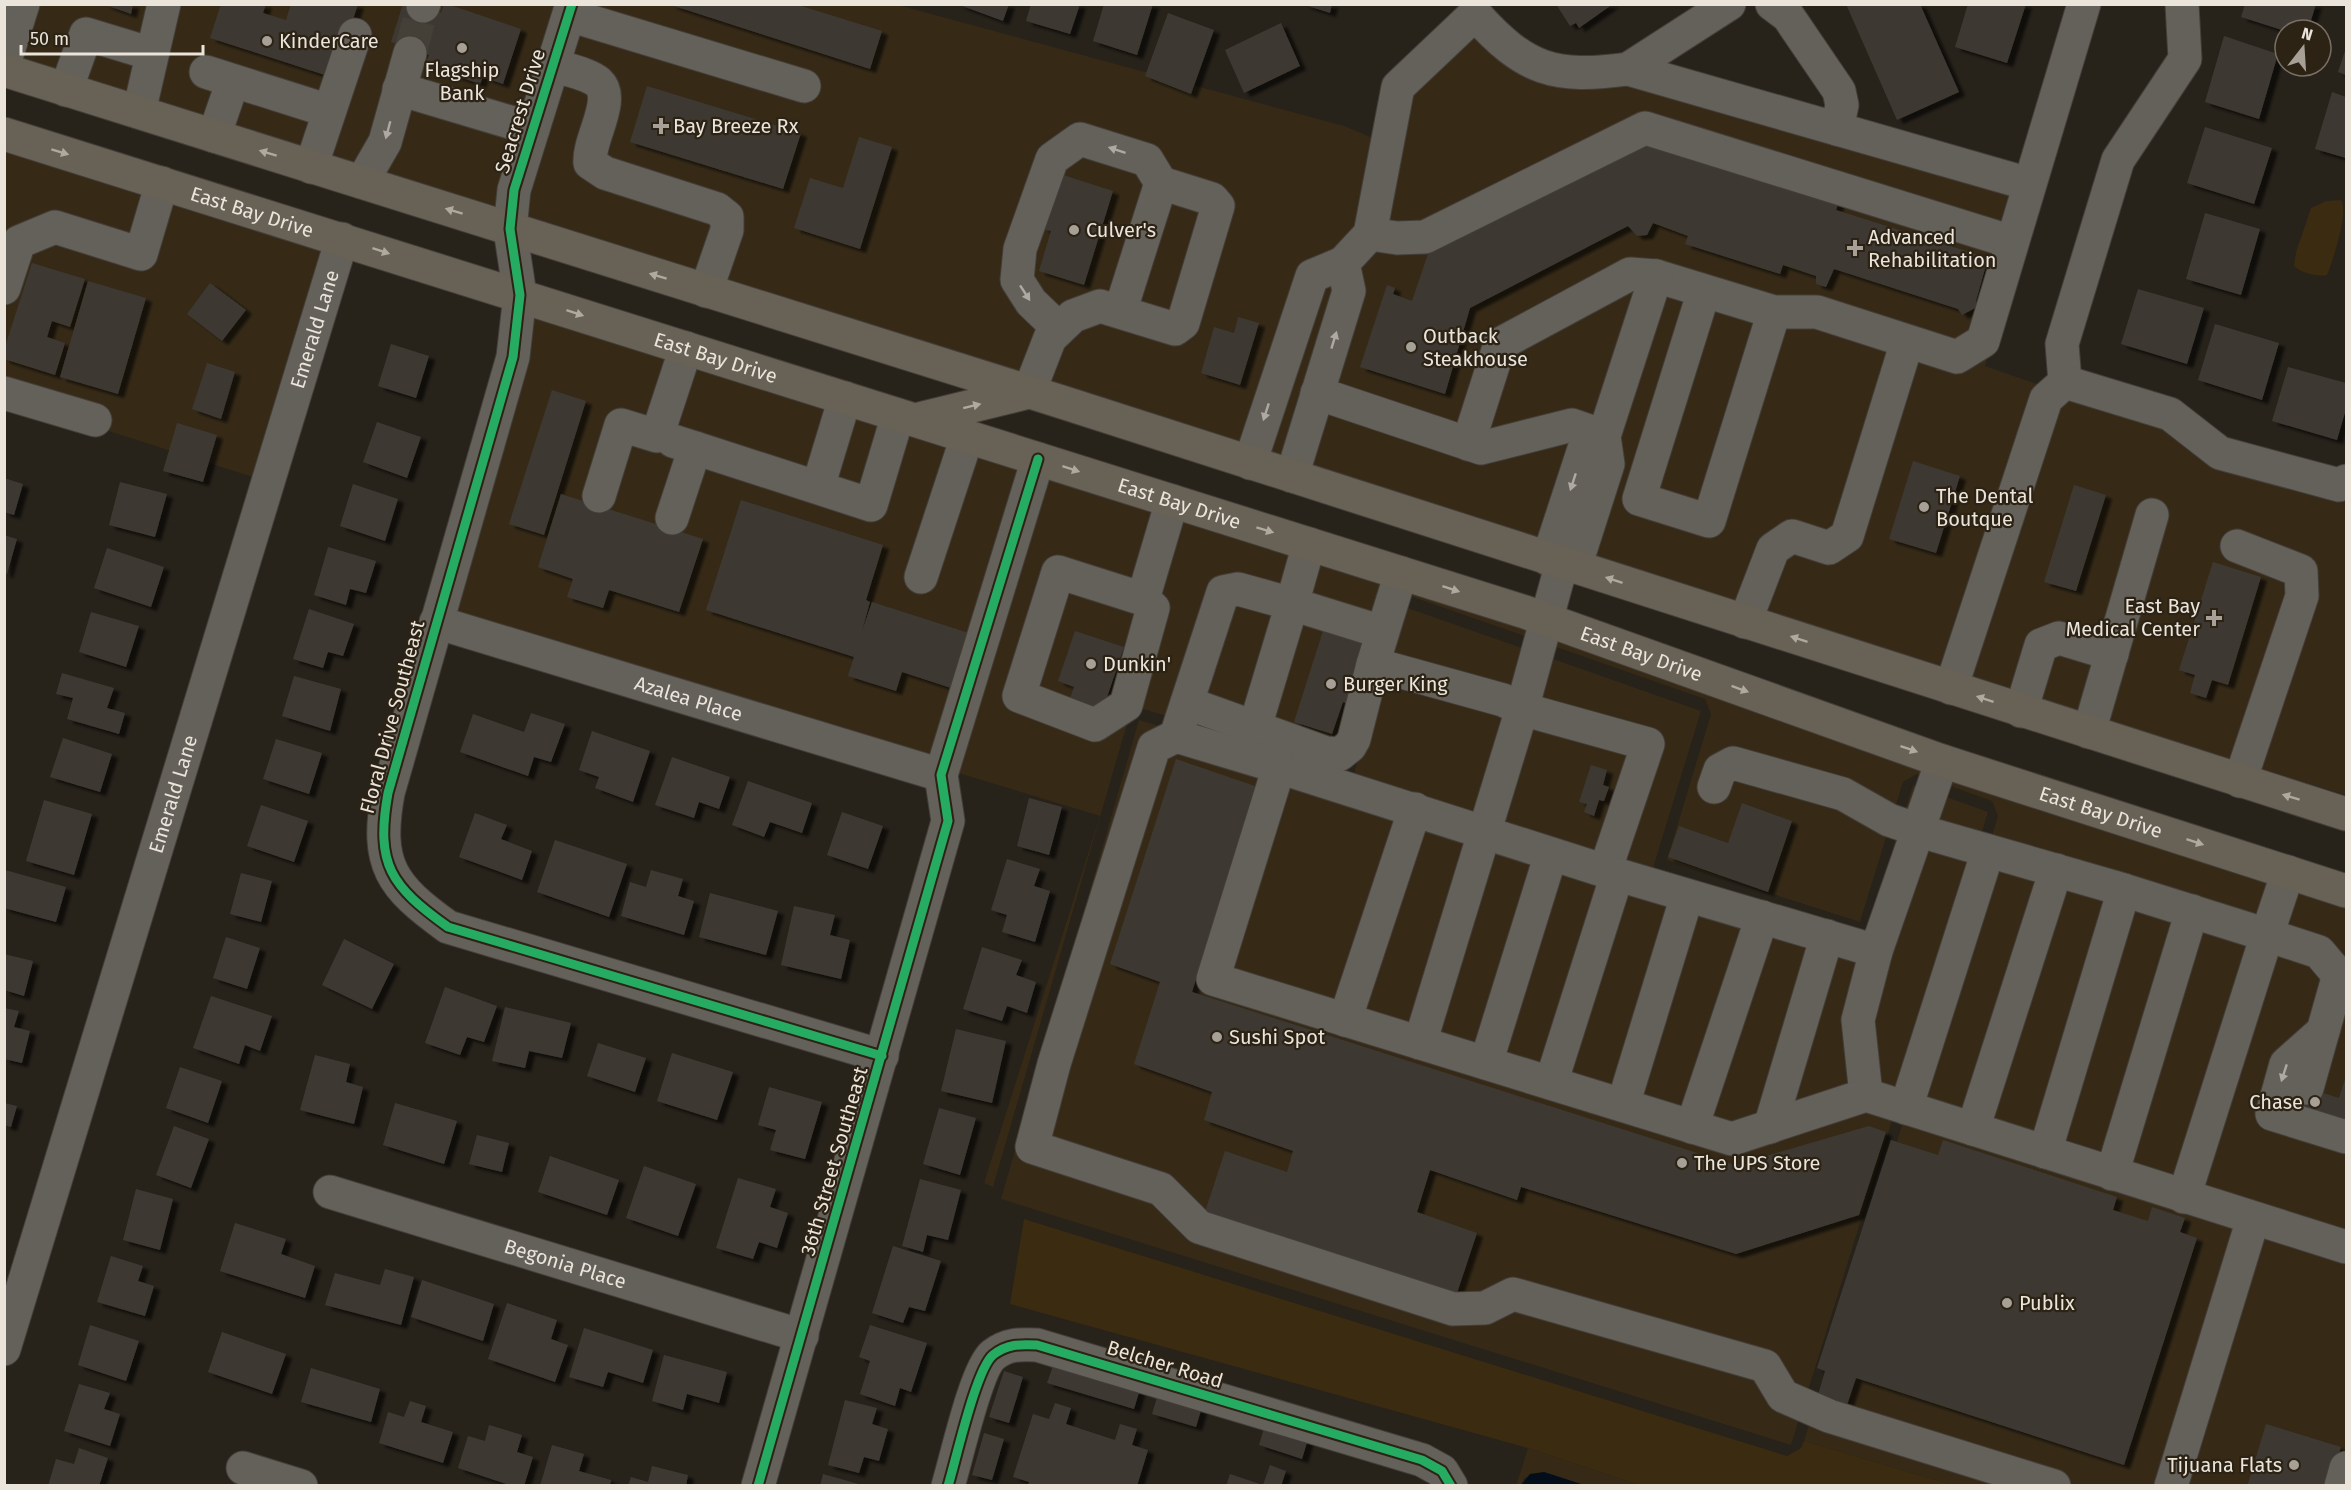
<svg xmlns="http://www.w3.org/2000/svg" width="2351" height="1490" font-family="'Fira Sans',sans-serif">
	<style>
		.built { fill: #362a17 }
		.green { fill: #3b2b10 }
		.water { fill: #040e1a }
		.building { fill: #3d3933; filter: url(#shadow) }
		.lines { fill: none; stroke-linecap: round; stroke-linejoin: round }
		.minor-tunnel { stroke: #443f37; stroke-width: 33; stroke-dasharray: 33 16; stroke-linecap: butt }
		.minor-casing { stroke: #433e39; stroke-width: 35 }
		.major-casing { stroke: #433e39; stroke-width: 35 }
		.minor { stroke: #64605a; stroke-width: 33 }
		.major { stroke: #686156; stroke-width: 33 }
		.cycleway-casing { stroke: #2c2315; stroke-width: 13 }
		.cycleway { stroke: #26ab63; stroke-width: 9 }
		.oneway { fill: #aea9a1 }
		.oneway2 { fill: #b0a99f }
		.poi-dot { fill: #a6a097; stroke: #2c2315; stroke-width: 2 }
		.labels { text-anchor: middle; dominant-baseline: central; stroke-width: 4.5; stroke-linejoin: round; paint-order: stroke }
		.poi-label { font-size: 20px; fill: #eae4db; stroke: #2c2315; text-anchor: start }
		.street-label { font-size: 20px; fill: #eae4db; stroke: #2c2315 }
	</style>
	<defs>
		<filter id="shadow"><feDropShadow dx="6" dy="4" stdDeviation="1.5" flood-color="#0009"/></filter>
	</defs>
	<rect width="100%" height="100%" fill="#27221a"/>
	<path class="built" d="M585,4L898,5L1344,126L1373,138L1469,27L2034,194L1985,366L2346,491V795L1746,607L524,219L527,192Z
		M5,5H559L499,211L5,55Z
		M4,149L326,249L256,478L5,398Z
		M530,314L1022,468L934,758L454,613Z
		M1046,476L1521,626L2346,905V1485H1953L1804,1441L1998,816L1992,801L1917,774L1903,782L1860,922L1667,860L1711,714L1705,699L1407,595L1392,603L1344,769L1143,709L1129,717L993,1187L984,1183L1100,816L955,772Z
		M1402,606L1701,711L1653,868L1866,936L1913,785L1988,812L1791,1445L1001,1199L1139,720L1351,784Z
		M1528,1448L1639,1485H1584L1544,1472L1524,1478L1521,1485L1516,1486Z"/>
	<path class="green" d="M2341,200C2349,211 2333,261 2327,275C2317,277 2301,273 2294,266L2296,252L2311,208L2326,201Z
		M1024,1219L1787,1456L1801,1448L1804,1441L1953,1485H1639L1528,1448L1010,1304Z"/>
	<path class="water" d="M1544,1472L1584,1485H1521L1530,1474Z"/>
	<path class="building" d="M103,4H133L131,14Z
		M221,4H266L263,13L286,20L291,4H358L334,78L210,38Z
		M403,4H415L441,13L444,4H447L521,29L503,84L483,77L480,84L448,73L450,69L427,61L429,55L391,42Z
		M668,4H795L882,31L870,69Z
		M957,4H1009L1003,21Z
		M1031,4H1080L1070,34L1026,21Z
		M1104,4H1153L1137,55L1093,41Z
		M1302,4H1332L1330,13Z
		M1556,4H1613L1579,28L1576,23L1570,26Z
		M1846,4H1920L1959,92L1897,120Z
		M1968,4H2026L2007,63L1955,47Z
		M2245,4H2316L2308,30L2285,31L2241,17Z
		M1168,13L1214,30L1191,94L1145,76Z
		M1281,23L1300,66L1244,93L1225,50Z
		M2224,36L2278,54L2259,119L2205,102Z
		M2346,48V75L2338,72Z
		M647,86L801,133L783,189L630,142Z
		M2332,92L2346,97V158L2315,149Z
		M2205,127L2272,148L2254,204L2187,183Z
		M859,137L892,147L860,249L794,228L810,178L843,188Z
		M1647,140L1840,200L1836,210L1988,258L1976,301L1979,306L1962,315L1958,309L1834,269L1826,287L1816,284V276L1783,265L1780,274L1685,244L1688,236L1653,223L1647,235L1637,236L1628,226L1470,308L1445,394L1360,367L1387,285L1395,288L1393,294L1412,301L1428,254Z
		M1060,174L1113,191L1084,285L1039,271L1051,231L1043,229Z
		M2205,213L2260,229L2241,295L2186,279Z
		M32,263L85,279L70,327L52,321L47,337L65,343L55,375L4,359V350Z
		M88,281L146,298L118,394L60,377Z
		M210,283L246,310L222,341L187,314Z
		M2138,289L2204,308L2187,364L2121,344Z
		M1238,317L1259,323L1240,385L1201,373L1214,327L1234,333Z
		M2215,324L2279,343L2262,400L2198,380Z
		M391,344L429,356L416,398L378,386Z
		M207,363L235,372L221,419L192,409Z
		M2288,367L2346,383V409L2337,440L2272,421Z
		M552,390L586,401L544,535L509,524Z
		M377,422L421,437L407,478L363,462Z
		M177,423L217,435L203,482L163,471Z
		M1913,461L1960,476L1936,553L1889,539Z
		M4,478L23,484L14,515L4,512Z
		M120,482L167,494L155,537L109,525Z
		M353,484L398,499L385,541L340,526Z
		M2074,485L2106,495L2076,591L2044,582Z
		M561,494L703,539L679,612L609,590L603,608L567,597L573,579L538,567Z
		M741,500L883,545L866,600L870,602L862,631L872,602L972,634L954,689L902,672L896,691L848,676L854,657L706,610Z
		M4,535L17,539L7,574L4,573Z
		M328,547L376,561L366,593L350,589L346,605L314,595Z
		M107,548L164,567L151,607L94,588Z
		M2213,562L2261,577L2228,685L2212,680L2206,698L2190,693L2195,675L2179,670Z
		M309,609L354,624L343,656L328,652L323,668L293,659Z
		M91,612L139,626L126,667L79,652Z
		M1075,631L1124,647L1101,715L1068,704L1074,687L1058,681Z
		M1323,631L1369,645L1350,705L1343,702L1332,734L1294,722Z
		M62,673L114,688L107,708L125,713L119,734L67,719L73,698L56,694Z
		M294,676L341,689L330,731L282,716Z
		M531,713L565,724L551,762L534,757L528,776L460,752L473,714L524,732Z
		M592,731L650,751L633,802L595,788L599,777L579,770Z
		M63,738L112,754L100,792L50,777Z
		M276,739L322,753L309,794L263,779Z
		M672,757L730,777L719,809L699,802L694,818L655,805Z
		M1176,759L1258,787L1192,992L1735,1165L1869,1126L1886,1132L1859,1215L1736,1254L1521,1187L1517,1200L1430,1170L1417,1212L1477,1233L1456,1296L1204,1215L1225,1151L1287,1172L1293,1151L1204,1120L1212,1092L1134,1064L1160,982L1110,964Z
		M1591,765L1607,770L1603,785L1609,787L1604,801L1599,800L1594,816L1584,812L1587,804L1579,802Z
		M748,781L812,803L802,833L770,822L764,837L732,825Z
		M1029,798L1062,807L1049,855L1017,846Z
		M44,800L92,814L74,875L26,861Z
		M1742,803L1792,821L1768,892L1668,857L1679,826L1728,843Z
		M261,805L308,821L294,862L247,846Z
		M842,812L883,826L868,869L827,855Z
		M475,813L507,825L501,839L532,851L522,880L459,857Z
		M555,840L627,864L609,917L537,892Z
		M1007,859L1040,869L1034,886L1050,891L1035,942L1002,932L1007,915L991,910Z
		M5,870L66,887L56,922L4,908Z
		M651,870L683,879L678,896L694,901L684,935L621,916L630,882L646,887Z
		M241,873L272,881L261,922L230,914Z
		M710,893L778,911L766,955L699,937Z
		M794,906L835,915L830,935L850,940L841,979L781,965Z
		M226,937L260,948L247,989L213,978Z
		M344,939L394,964L372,1009L322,985Z
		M982,947L1022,960L1016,975L1036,982L1027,1013L1007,1006L1002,1021L963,1009Z
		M4,954L33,961L24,996L4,990Z
		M445,987L497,1006L484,1042L467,1037L460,1055L425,1043Z
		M211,996L272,1016L260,1051L245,1045L239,1064L193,1048Z
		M505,1007L571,1023L562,1058L529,1051L525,1068L492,1061Z
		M4,1008L19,1011L14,1027L30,1031L22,1063L4,1059Z
		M956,1029L1006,1041L992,1103L941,1091Z
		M598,1043L646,1058L635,1092L587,1076Z
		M672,1053L733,1072L717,1120L657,1101Z
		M315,1055L350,1064L346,1082L363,1087L354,1124L300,1110Z
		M180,1067L222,1081L208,1123L166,1108Z
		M2346,1076V1125L2283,1105L2291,1083L2339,1098Z
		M769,1087L822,1102L805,1159L770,1150L776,1130L758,1125Z
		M4,1103L17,1106L11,1127L4,1125Z
		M395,1103L457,1121L444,1164L383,1145Z
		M939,1108L976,1118L960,1175L923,1164Z
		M174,1126L209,1139L191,1188L156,1175Z
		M477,1135L509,1143L502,1172L469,1164Z
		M1891,1140L1938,1155L1943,1140L2117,1197L2113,1210L2148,1221L2152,1207L2185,1218L2180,1232L2197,1238L2124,1465L1856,1378L1847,1405L1818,1395L1825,1371L1817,1368Z
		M550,1156L619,1180L607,1215L538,1192Z
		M644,1166L696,1184L678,1236L626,1218Z
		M738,1178L776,1189L770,1207L788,1213L777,1248L759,1242L753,1259L716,1248Z
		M920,1179L961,1190L948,1240L927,1235L923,1252L902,1246Z
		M136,1189L173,1199L160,1250L123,1240Z
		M235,1223L286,1239L281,1254L315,1266L305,1298L220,1271Z
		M893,1246L941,1261L925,1311L909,1307L903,1323L872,1313Z
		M111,1256L143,1266L138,1281L154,1286L145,1316L97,1302Z
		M385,1269L414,1277L401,1325L325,1305L335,1273L380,1285Z
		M422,1280L494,1304L483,1341L411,1317Z
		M507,1303L557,1320L551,1339L568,1345L555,1382L488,1359Z
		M90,1325L139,1341L126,1381L78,1365Z
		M870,1325L927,1343L911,1392L900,1388L895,1406L860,1394L870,1361L859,1357Z
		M584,1328L653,1350L643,1383L608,1372L603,1387L569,1377Z
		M222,1332L286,1354L272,1394L208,1372Z
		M664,1355L727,1372L719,1403L687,1394L683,1410L652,1401Z
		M1054,1363L1140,1389L1134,1409L1047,1383Z
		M311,1368L380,1389L371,1422L301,1402Z
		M1004,1371L1023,1377L1009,1423L989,1417Z
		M79,1384L110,1393L104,1409L120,1414L110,1446L64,1431Z
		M1158,1394L1202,1407L1196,1427L1152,1414Z
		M845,1400L877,1408L872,1424L888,1429L879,1461L864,1457L859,1473L828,1465Z
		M410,1401L426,1406L421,1422L453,1432L443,1463L379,1443L388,1412L404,1417Z
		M1055,1403L1071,1408L1066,1424L1115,1440L1120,1424L1137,1429L1132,1445L1148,1450L1137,1486H1028L1029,1482L1013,1477L1033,1414L1049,1419Z
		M2266,1424L2341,1447L2329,1486L2248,1484Z
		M489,1425L522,1435L517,1452L533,1457L524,1486H512L458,1468L468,1436L485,1441Z
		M1265,1425L1308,1439L1302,1459L1259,1445Z
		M984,1433L1004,1439L992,1480L972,1475Z
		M552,1445L584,1454L579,1471L611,1480L610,1486H540Z
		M79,1448L108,1458L99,1486H48L56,1459L74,1464Z
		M1270,1465L1286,1471L1281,1486H1226L1230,1474L1263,1485Z
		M652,1466L688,1475L686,1486H628L631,1477L648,1482Z
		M823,1474L862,1485V1486H820Z"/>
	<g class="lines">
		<path class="minor-tunnel" d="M410,53L423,6"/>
		<g class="minor-casing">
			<g id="minor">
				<path d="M572,4L514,190L510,229L520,295L513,357L388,793C375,865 391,886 448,927L882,1056"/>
				<path d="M1772,4L1788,16L1839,91L1842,105L1837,129"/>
				<path d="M423,6L424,4"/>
				<path d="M569,15L804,86"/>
				<path d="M4,64L23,4"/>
				<path d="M553,65C566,70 587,73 598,82C617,99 588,139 590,163L605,173L717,209L727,217V230L706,291"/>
				<path d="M1628,69L1729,4"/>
				<path d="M206,72L329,111"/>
				<path d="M399,89L533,129"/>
				<path d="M66,90L86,34L152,54"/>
				<path d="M139,112L164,4"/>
				<path d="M214,136L233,81"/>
				<path d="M311,167L355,35"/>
				<path d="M362,182L385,142L410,53"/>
				<path d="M1370,234L1397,238L1425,237L1645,128L2012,242"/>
				<path d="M1343,263L1370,234L1398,87L1475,14C1525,70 1554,79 1628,69L2029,184"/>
				<path d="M4,288L19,242L55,227L141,254L162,183"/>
				<path d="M1704,291L1639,499L1709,521L1774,312"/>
				<path d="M1058,328L1031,302L1017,280L1020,249L1052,159L1080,139L1147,160L1161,183"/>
				<path d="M2065,382L2062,344L2118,160L2185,59L2182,4"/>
				<path d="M1029,392L1050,338L1073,316L1100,306L1175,329L1183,323L1218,206L1212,199L1161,183L1120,312"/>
				<path d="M4,393L95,420"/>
				<path d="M1317,393L1481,448L1572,425L1604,436"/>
				<path d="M1468,444L1500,344L1630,274L1656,276L1774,312H1817L1957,357L1983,341L2084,4"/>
				<path d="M695,448L871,505L898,415"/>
				<path d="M1250,463L1312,276L1343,263L1349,291L1292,476"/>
				<path d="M818,487L845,398"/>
				<path d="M599,496L621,425L657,436L686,348"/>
				<path d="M672,518L695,448L673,441"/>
				<path d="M1309,544L1292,604L1382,632"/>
				<path d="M2237,546L2301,571L2302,596L2240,781"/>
				<path d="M1548,559L1584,449L1604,436"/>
				<path d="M1575,567L1608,464L1604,436L1656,276"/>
				<path d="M1401,573L1373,664L1503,700L1522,709L1420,1043"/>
				<path d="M921,577L967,437"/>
				<path d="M1143,599L1153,608L1126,705L1095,725L1019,696L1058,572L1143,599L1172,501"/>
				<path id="s1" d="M436,622L941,775"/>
				<path d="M1745,622L1773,549L1792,536L1829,548L1847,536L1907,342"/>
				<path d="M1951,688L2046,399L2065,382L2170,414L2220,453L2339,485L2346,481"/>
				<path d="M1187,703L1326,753L1340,754L1350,746L1354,739L1373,664"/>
				<path d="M2021,711L2041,645L2059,638L2112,654"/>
				<path d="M2089,732L2152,515"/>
				<path d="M1176,736L1223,592L1238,589L1292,604L1255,727"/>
				<path d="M1279,767L1605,871L1648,744L1522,709L1562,563"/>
				<path d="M1714,787L1720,770L1733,763L1843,794L1889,820L1930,834L2114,887L2267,935L2184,1197"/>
				<path d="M1605,871L1876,951L1942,761"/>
				<path d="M2288,872L2267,935L2319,952L2346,984"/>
				<path d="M1345,1020L1415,809"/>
				<path d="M2323,1031L2286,1064L2272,1114L2346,1137"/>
				<path d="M1486,1063L1551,854"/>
				<path d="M1551,1083L1617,875"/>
				<path d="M2307,1088L2338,978"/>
				<path d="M1866,1095L1858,1020L1876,951"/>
				<path d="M1623,1105L1687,896"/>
				<path d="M1906,1108L1988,851"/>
				<path d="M1692,1127L1762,917"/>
				<path d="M1770,1127L1827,936"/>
				<path d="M1973,1129L2056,870"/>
				<path d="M2045,1152L2124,890"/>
				<path d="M2112,1174L2192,911"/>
				<path id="s2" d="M330,1192L802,1336"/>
				<path id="s3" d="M4,1349L342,239"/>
				<path d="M243,1468L301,1486"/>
				<path d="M758,1486L948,821L941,775L1038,459"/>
				<path d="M948,1486C956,1460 976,1369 993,1355C1007,1344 1020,1344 1037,1345L1422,1460L1442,1471L1451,1486"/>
				<path d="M2054,1486L1829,1416L1783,1396L1765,1366L1513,1294L1485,1308L1453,1309L1199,1227L1161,1189L1032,1147L1054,1064L1154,747L1176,736L1279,767L1213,979L1732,1139L1866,1095L2346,1247"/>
				<path d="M2171,1486L2253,1219"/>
				<path d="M2341,1486L2346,1468"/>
			</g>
		</g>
		<g class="major-casing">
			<g id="major">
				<path d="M4,70L1062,402L2346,814"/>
				<path id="s4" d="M4,134L1525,612L1942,761L2346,891"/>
				<path d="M915,420L1029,392"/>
			</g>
		</g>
		<use href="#minor" class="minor"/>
		<use href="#major" class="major"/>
		<g class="cycleway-casing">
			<path id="cycleway" d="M572,4L514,190L510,229L520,295L513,357L388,793C375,865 391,886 448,927L882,1056
				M758,1486L948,821L941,775L1038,459
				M948,1486C956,1460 976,1369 993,1355C1007,1344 1020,1344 1037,1345L1422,1460L1442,1471L1451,1486"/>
		</g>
		<use href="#cycleway" class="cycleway"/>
	</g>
	<defs><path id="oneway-solid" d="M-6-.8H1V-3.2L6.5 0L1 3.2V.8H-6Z" transform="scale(1.5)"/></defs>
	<g class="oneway">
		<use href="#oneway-solid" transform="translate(388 130) rotate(105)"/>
		<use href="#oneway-solid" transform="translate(1117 150) rotate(-162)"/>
		<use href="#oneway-solid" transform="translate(1025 293) rotate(57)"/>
		<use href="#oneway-solid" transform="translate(1334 340) rotate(-73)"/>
		<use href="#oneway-solid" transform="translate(1266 412) rotate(108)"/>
		<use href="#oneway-solid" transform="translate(1573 482) rotate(108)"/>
		<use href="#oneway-solid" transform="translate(2284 1073) rotate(108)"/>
	</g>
	<g class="oneway2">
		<use href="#oneway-solid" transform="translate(60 152) rotate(17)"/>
		<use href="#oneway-solid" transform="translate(268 153) rotate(-163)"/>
		<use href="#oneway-solid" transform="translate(454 211) rotate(-163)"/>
		<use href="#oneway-solid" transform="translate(381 251) rotate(18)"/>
		<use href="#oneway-solid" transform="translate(658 276) rotate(-163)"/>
		<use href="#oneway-solid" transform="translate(575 313) rotate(18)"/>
		<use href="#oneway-solid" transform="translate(972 406) rotate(-14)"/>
		<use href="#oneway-solid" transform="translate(1071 469) rotate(18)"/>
		<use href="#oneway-solid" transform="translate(1265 530) rotate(17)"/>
		<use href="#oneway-solid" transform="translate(1614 580) rotate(-162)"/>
		<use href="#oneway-solid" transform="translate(1451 589) rotate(18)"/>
		<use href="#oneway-solid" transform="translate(1799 639) rotate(-162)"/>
		<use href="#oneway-solid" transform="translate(1740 689) rotate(20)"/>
		<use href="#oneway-solid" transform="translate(1985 699) rotate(-162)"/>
		<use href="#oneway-solid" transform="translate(1909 749) rotate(19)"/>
		<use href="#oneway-solid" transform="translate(2291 797) rotate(-163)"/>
		<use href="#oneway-solid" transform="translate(2195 842) rotate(18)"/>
	</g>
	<g class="poi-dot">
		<circle cx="267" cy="41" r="6"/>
		<circle cx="462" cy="48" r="6"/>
		<path d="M658 117h6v6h6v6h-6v6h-6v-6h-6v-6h6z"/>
		<circle cx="1074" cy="230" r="6"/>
		<path d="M1852 239h6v6h6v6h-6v6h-6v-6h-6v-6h6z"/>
		<circle cx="1411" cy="347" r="6"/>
		<circle cx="1924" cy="507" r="6"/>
		<path d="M2211 609h6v6h6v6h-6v6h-6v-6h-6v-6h6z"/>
		<circle cx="1091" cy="664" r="6"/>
		<circle cx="1331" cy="684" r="6"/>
		<circle cx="1217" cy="1037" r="6"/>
		<circle cx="2315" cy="1102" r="6"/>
		<circle cx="1682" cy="1163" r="6"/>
		<circle cx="2007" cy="1303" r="6"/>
		<circle cx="2294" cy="1465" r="6"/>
	</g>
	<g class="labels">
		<g class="poi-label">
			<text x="279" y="41">KinderCare</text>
			<text x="462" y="70" text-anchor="middle">Flagship<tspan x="462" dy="23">Bank</tspan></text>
			<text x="673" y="126">Bay Breeze Rx</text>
			<text x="1086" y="230">Culver's</text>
			<text x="1868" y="237">Advanced<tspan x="1868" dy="23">Rehabilitation</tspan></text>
			<text x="1423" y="336">Outback<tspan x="1423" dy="23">Steakhouse</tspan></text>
			<text x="1936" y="496">The Dental<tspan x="1936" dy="23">Boutque</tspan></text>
			<text x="2200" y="606" text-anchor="end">East Bay<tspan x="2200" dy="23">Medical Center</tspan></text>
			<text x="1103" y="664">Dunkin'</text>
			<text x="1343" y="684">Burger King</text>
			<text x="1229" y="1037">Sushi Spot</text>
			<text x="2303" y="1102" text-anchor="end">Chase</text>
			<text x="1694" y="1163">The UPS Store</text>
			<text x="2019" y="1303">Publix</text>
			<text x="2282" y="1465" text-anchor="end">Tijuana Flats</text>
		</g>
		<g class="street-label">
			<text transform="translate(520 111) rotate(-73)">Seacrest Drive</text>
			<text stroke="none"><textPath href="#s4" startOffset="260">East Bay Drive</textPath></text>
			<text stroke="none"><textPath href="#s3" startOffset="1066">Emerald Lane</textPath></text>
			<text stroke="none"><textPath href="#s4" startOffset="746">East Bay Drive</textPath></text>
			<text stroke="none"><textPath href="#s4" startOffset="1232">East Bay Drive</textPath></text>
			<text stroke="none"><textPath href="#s4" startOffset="1718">East Bay Drive</textPath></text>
			<text stroke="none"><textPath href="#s1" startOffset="264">Azalea Place</textPath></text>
			<text transform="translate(392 717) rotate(-75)">Floral Drive Southeast</text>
			<text stroke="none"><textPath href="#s3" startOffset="580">Emerald Lane</textPath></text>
			<text stroke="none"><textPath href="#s4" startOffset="2204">East Bay Drive</textPath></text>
			<text transform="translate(834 1161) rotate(-74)">36th Street Southeast</text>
			<text stroke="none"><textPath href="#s2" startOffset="246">Begonia Place</textPath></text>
			<text transform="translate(1165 1364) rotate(17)">Belcher Road</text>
		</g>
	</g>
	<rect width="2351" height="1490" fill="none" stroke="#eae4db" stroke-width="12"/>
	<g transform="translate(2303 48) rotate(17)"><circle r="28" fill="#2c2315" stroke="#787064" stroke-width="1.5"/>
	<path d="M0-4.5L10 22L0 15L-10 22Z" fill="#a6a097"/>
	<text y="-9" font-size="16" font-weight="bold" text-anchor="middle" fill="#eae4db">N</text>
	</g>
	<path d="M21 45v9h182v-9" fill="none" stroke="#eae4db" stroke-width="3"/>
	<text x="30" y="45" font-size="18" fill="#eae4db" stroke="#2c2315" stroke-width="4.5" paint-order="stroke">50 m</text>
</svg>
